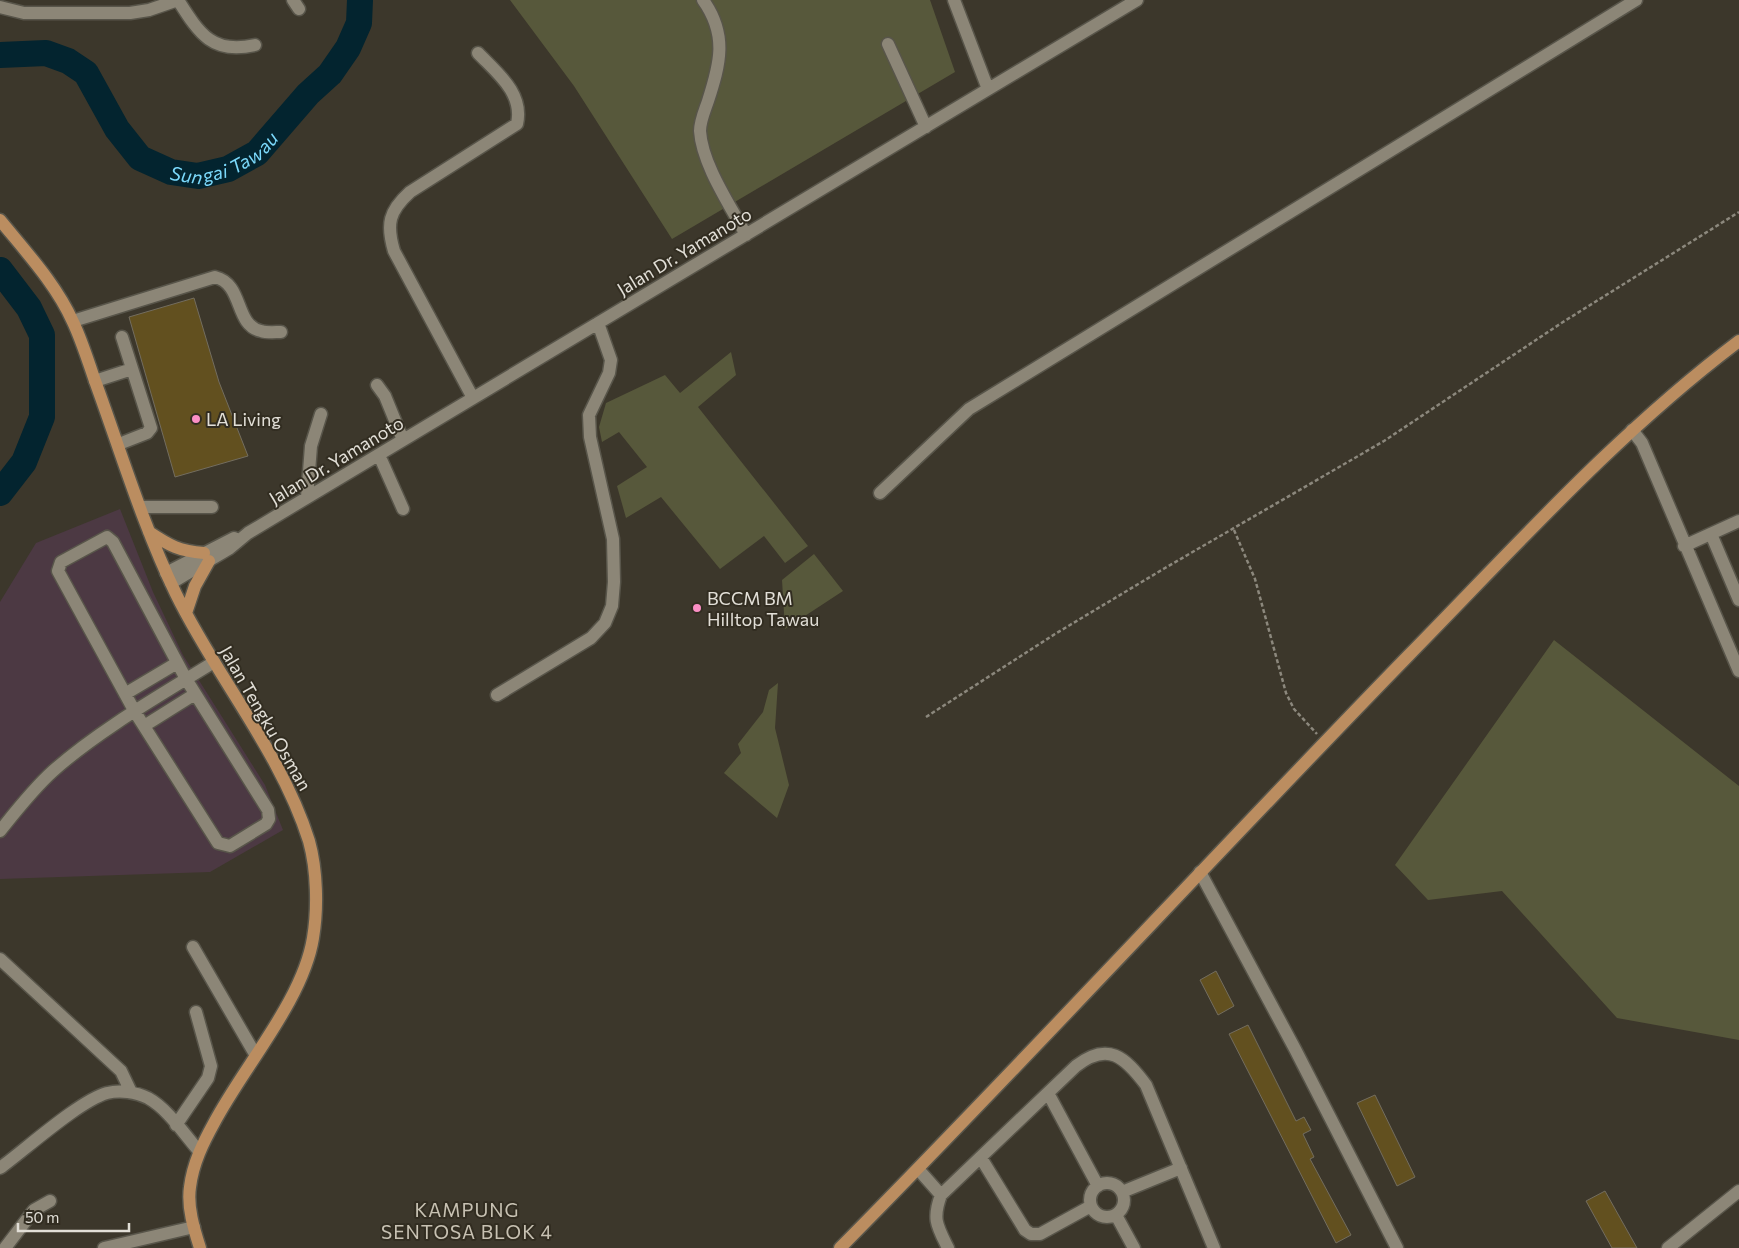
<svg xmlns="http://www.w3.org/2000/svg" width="1739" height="1248" font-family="Commissioner,sans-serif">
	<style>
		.industrial { fill: #4c3943 }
		.green { fill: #57583b }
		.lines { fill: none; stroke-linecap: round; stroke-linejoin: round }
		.river { stroke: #03242f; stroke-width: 26 }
		.building { fill: #62501f; stroke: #736d5f }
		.minor-casing { stroke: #58554a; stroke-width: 15 }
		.major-casing { stroke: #58554a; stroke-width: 15 }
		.path { stroke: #8c887d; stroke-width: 2.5; stroke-dasharray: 4 2.5; stroke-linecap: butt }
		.minor { stroke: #8c8677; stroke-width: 12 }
		.major { stroke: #bb8d60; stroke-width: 12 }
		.poi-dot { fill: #fb8fc4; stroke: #322d21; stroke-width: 2 }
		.labels { text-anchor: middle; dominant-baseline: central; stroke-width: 4; stroke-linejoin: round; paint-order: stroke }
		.street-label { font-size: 18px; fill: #e2dfd7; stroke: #322d21 }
		.poi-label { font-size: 18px; fill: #e2dfd7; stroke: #322d21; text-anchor: start }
		.water-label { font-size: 19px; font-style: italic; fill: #7bd9fb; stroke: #322d21 }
		.neighbourhood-label { font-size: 19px; letter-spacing: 1px; fill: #c7c1b2; stroke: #322d21 }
	</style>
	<rect width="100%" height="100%" fill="#3c372b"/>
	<path class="industrial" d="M120,509L153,592L183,655L265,785L283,830L210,872L0,879V602L36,543Z"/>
	<path class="green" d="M510,0H930L955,72L672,239L574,86Z
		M731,352L736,375L698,407L808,546L785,563L764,536L720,569L661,497L626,518L617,486L647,467L619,432L602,442L599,427L606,403L665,375L680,393Z
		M814,554L843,591L785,629L782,580Z
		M1554,640L1739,786V1040L1617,1018L1502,891L1428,900L1395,865Z
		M778,683L775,728L789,785L777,818L724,773L741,753L738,744L763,712L769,690Z"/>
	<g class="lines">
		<g class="river">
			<path id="s1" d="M0,55L46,53L68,61L86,73L117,129L140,158L171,172L198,176L228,169L257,153L308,94L330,74L348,48L359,23L360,0"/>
			<path d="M0,270L29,308L42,335V417L24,462L0,493"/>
		</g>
	</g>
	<path class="building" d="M194,298L219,382L248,456L175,477L129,317Z
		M1216,971L1234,1006L1218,1015L1200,980Z
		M1248,1025L1296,1121L1304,1117L1311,1130L1303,1134L1314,1157L1310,1159L1351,1235L1336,1243L1229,1034Z
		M1375,1095L1415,1177L1397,1186L1357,1103Z
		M1605,1191L1637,1248H1612L1586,1201Z"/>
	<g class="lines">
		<g class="minor-casing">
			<path id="minor" d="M178,0C199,33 212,55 255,45
				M293,0L299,9
				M703,0C728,35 720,64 708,101C705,110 700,121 700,131C702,164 730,205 746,235
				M954,0L988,89
				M0,7L24,13H130L149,10L178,0
				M888,44L926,127
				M73,321L215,277C244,284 234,325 261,331C267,333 275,332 281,332
				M95,381L132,369
				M377,385L385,396L403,440
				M473,398L394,251C386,224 389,211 410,192L517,124C524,93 497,73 478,53
				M1632,430L1642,443L1739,671
				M119,444L147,433L151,428L122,337
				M379,455L403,509
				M880,493L969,409L1636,0
				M307,497L311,446L321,414
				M141,507H212
				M1711,534L1739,600
				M107,537L113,542L186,679L268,810L269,819L266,824L230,846L218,843L135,712L58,571L61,562Z
				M1684,546L1739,521
				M166,573L234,538
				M171,583L230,548L248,533L1137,0
				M125,694L177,663
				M497,695L591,638L605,623L612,606L614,582L613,539L590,437L589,415L609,373L611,360L598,323
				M144,726L195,694
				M0,831C16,811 33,789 53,771C99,730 161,695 214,662
				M1200,872L1295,1049L1397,1248
				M193,947L255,1054
				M0,959L121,1071L131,1092
				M1048,1093L1098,1186
				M176,1125L208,1078L211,1066L196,1012
				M981,1158L1025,1230L1031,1234H1040L1091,1206
				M0,1168C26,1149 79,1101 107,1093C120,1090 136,1092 148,1098C168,1109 184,1134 199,1151
				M918,1169L941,1195
				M1090 1200a17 17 0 1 1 34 0a17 17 0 1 1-34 0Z
				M1122,1192L1181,1168
				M1116,1215L1134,1248
				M5,1248L34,1210L50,1201
				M104,1248L194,1227
				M948,1248C937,1226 932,1219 941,1195L1076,1066C1108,1041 1125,1057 1146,1085L1214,1248
				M1668,1248L1739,1191"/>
		</g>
		<g class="major-casing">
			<path id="major" d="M0,220C26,252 56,284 73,322C82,341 88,361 95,381C121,452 143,526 176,594C217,678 281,752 309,841C317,870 318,908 313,938C303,1000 244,1066 214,1123C203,1143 193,1163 190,1187C187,1207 194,1229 200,1248
				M149,532C170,546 179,551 204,553
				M186,613L195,586L209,561
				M840,1248C1033,1053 1218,851 1409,655C1515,547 1617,433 1739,341"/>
		</g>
		<path class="path" d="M1234,530L1255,579L1286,693L1294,709L1317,734
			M926,717L1055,634L1165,568L1384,441L1563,322L1739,212"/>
		<use href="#minor" class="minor"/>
		<use href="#major" class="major"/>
	</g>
	<g class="poi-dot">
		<circle cx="196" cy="419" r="5"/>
		<circle cx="697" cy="608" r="5"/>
	</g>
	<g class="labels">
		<g class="street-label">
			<text transform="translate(684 251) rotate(-31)">Jalan Dr. Yamanoto</text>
			<text transform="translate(336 460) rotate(-31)">Jalan Dr. Yamanoto</text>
			<text transform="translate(266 718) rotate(60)">Jalan Tengku Osman</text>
		</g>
		<g class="poi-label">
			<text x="206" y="419">LA Living</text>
			<text x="707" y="598">BCCM BM<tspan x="707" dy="21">Hilltop Tawau</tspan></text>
		</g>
		<g class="water-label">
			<text stroke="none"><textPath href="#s1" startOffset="284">Sungai Tawau</textPath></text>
		</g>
		<g class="neighbourhood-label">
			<text x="467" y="1209">KAMPUNG<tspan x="467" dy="22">SENTOSA BLOK 4</tspan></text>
		</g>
	</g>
	<path d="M18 1223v8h111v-8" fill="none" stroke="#e2dfd7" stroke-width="2.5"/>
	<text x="25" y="1223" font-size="15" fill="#e2dfd7" stroke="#322d21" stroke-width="4" paint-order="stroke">50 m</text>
</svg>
